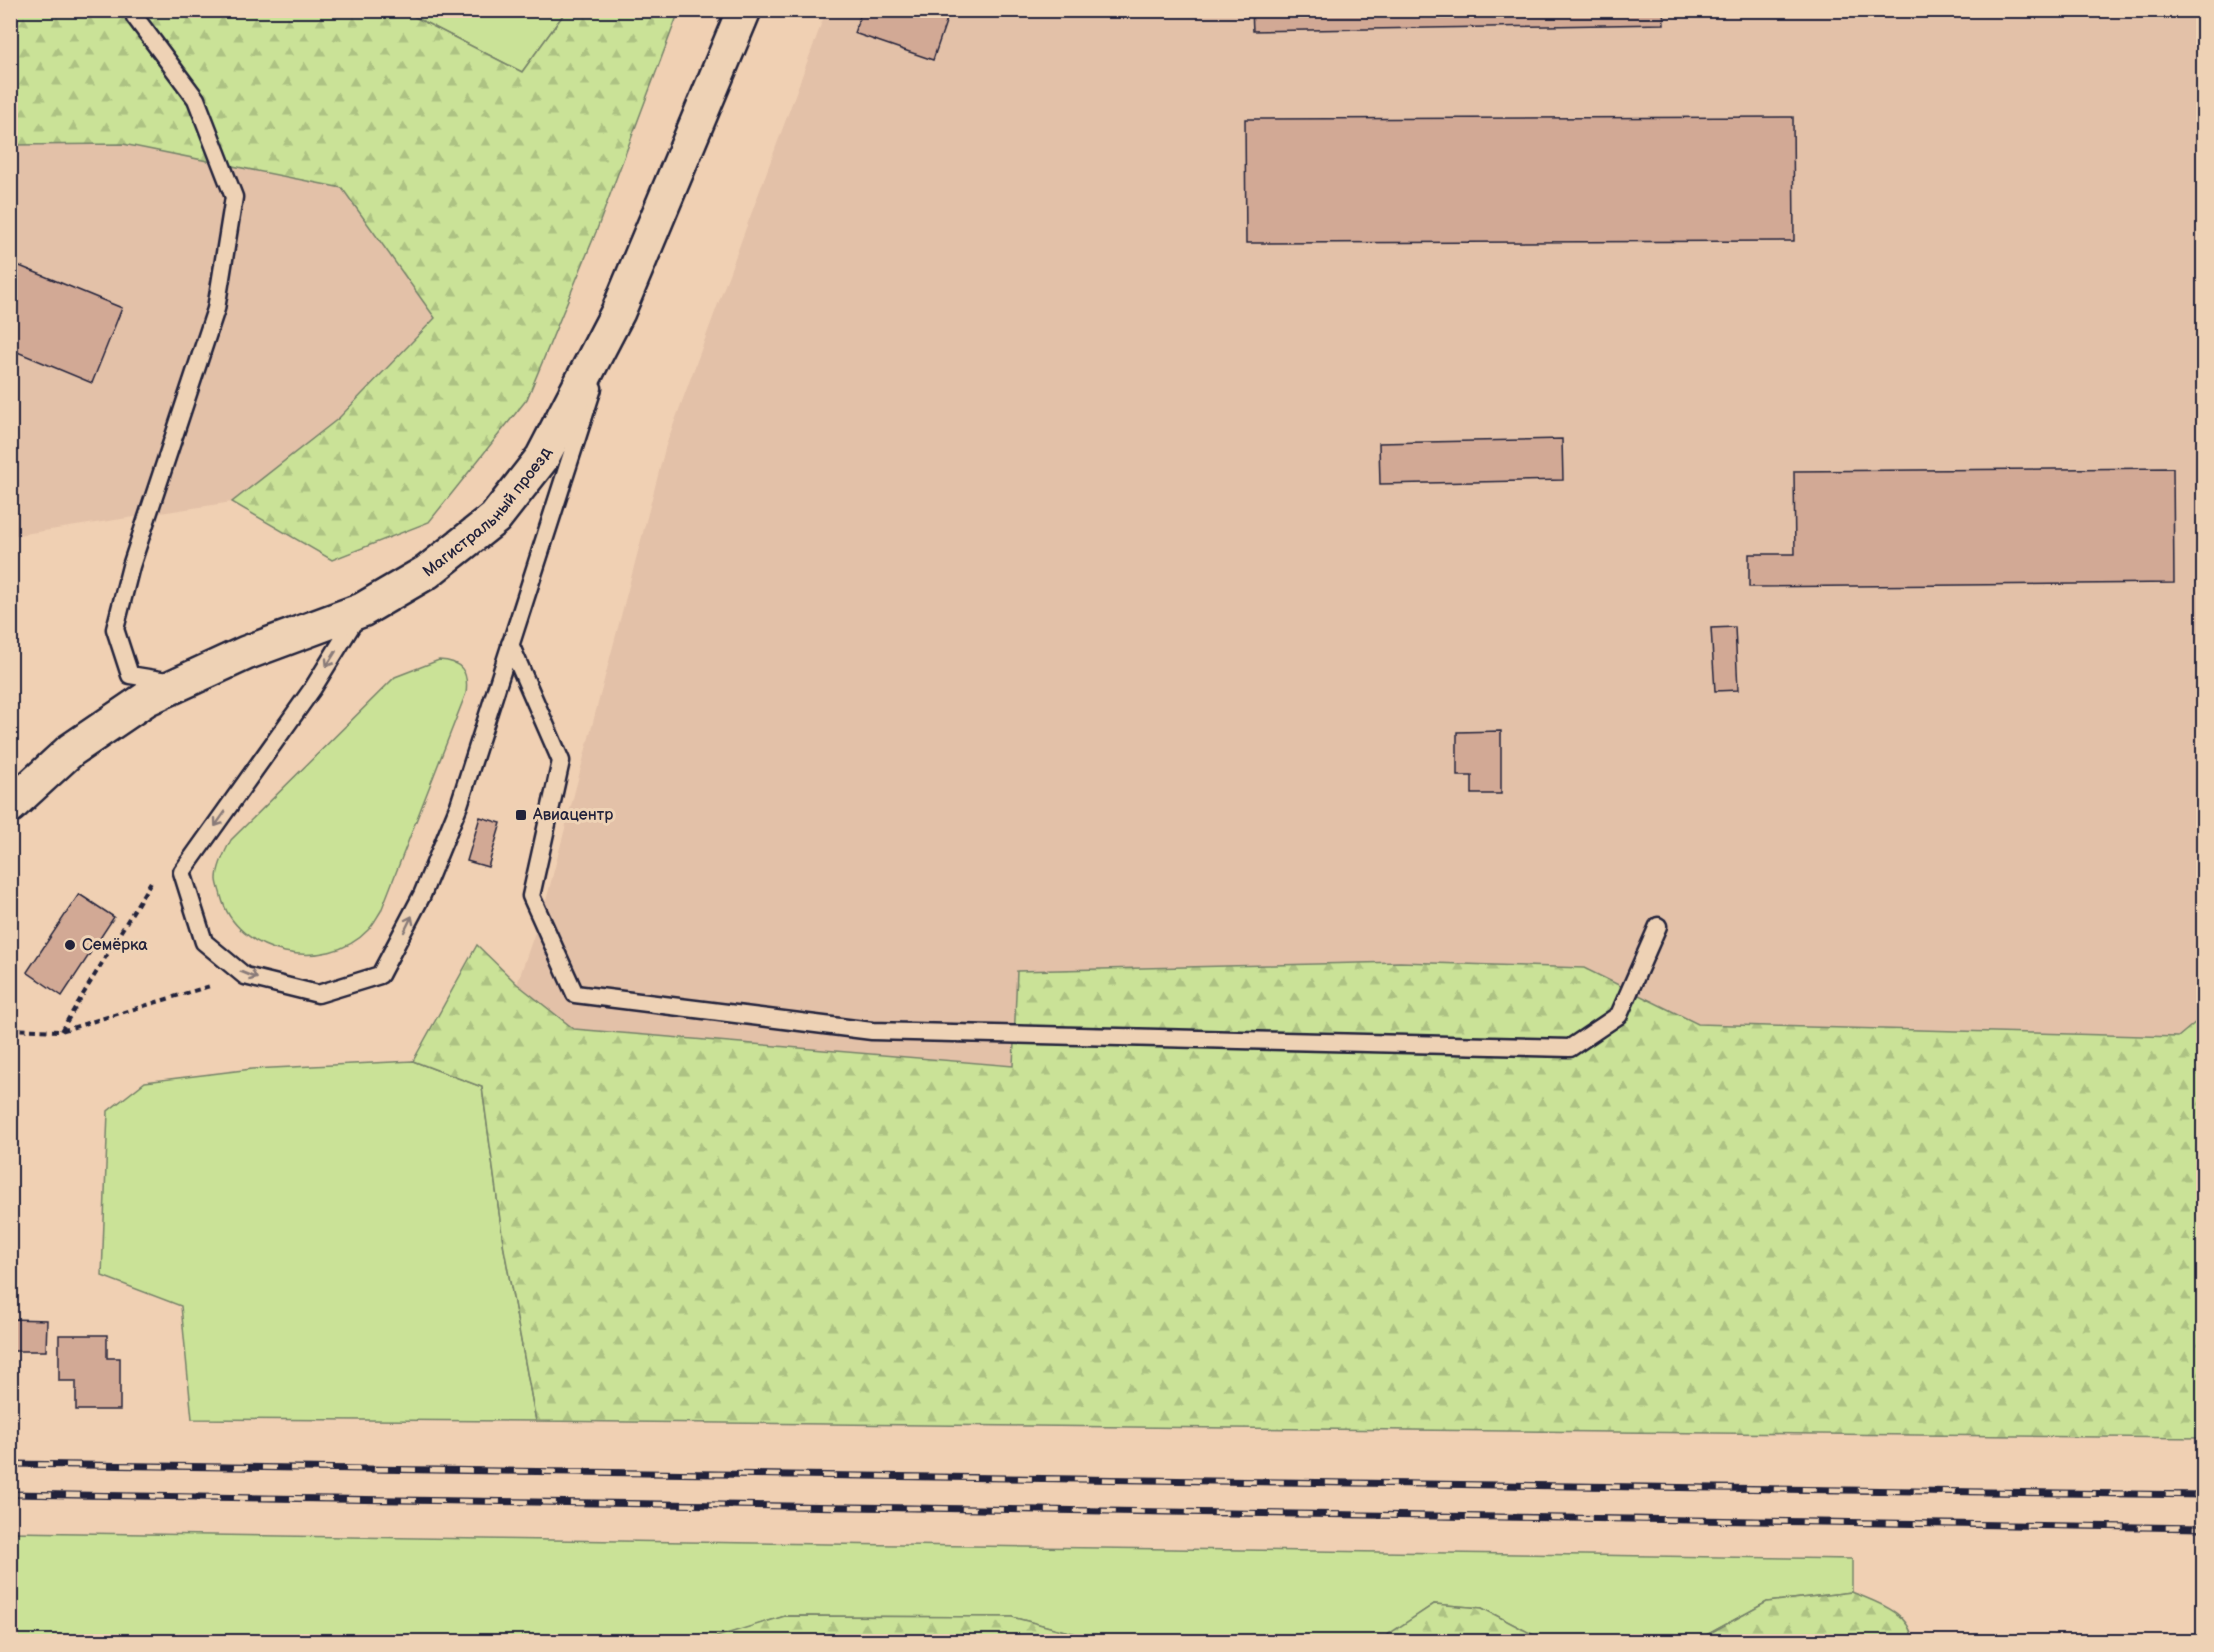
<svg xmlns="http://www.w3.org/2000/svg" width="2214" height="1652" font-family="'Balsamiq Sans',sans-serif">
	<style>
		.built { fill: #e3c1a8 }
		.green { fill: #cae297; stroke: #768269; stroke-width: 1.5 }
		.forest { fill: url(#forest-firs); stroke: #768269; stroke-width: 1.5 }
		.building { fill: #d2a995; stroke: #22223b; stroke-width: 1.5 }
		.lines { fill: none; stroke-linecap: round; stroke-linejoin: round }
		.lane-casing { stroke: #22223b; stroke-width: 21 }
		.secondary-casing { stroke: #22223b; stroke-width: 38 }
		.path { stroke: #22223b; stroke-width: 4; stroke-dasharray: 6 4.5; stroke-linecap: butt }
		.lane { stroke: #eed2b5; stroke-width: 16 }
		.secondary { stroke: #eed2b5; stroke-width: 33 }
		.rail-casing { stroke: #22223b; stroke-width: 7 }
		.rail { stroke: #eed2b5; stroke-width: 4.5; stroke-dasharray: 14; stroke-linecap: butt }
		.oneway { stroke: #887a78 }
		.poi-dot { fill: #22223b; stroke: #eed2b5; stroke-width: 2 }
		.labels { text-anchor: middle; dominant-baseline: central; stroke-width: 6; stroke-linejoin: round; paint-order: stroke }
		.street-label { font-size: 16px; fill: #22223b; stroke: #eed2b5 }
		.poi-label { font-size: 16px; fill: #22223b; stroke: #eed2b5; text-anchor: start }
	</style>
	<defs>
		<pattern id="forest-firs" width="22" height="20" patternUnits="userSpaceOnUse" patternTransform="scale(1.5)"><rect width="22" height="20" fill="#cae297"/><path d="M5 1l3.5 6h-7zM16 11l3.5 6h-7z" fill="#adc283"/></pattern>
	</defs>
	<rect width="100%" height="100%" fill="#f0d0b3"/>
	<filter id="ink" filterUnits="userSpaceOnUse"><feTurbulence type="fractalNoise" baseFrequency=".0167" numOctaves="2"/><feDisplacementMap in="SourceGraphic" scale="12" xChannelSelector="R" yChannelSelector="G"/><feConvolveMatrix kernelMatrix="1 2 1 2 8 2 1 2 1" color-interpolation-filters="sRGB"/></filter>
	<g filter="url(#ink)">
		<path class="built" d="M11,11L343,188L435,318L339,418L232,502L11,536Z
			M826,11H2203V1437L368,1419L547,897L666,445Z"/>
		<path class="green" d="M403,11H566L522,72Z
			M439,660C461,661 469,671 466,693L381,911C377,917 373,925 368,930C327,974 236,956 221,896C220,891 217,884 217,879C217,866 225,851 231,840L395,677Z
			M413,1061L482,1087L504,1249L536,1421L192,1419L181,1306L102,1276L108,1111L145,1082L252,1069Z
			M11,1532L1852,1559V1592L1767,1602L1703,1637L1683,1642L1545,1641L1482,1608L1434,1604L1378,1642H1085L1079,1635L1012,1617L785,1616L703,1642H11Z"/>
		<path class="forest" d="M10,11H403L522,72L566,11H679L596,232L527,399L429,522L332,560L232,502L339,418L435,318L342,188L123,144L11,145Z
			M477,945L517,984L574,1029L1013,1066L1017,971L1400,962L1584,968L1698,1024L2178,1037L2203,1016V1438L536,1421L504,1249L482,1087L413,1061Z
			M1852,1592C1877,1603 1909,1611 1913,1641H1683L1703,1637L1767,1602Z
			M1434,1604L1482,1608L1545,1641H1378Z
			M785,1616L1012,1617L1080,1635L1085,1641H703Z"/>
		<path class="building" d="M862,10H950L933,60L854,33Z
			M1252,10H1663L1664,24L1253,31Z
			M1793,117L1794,241L1246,243L1245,119Z
			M10,262L122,308L92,383L10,349Z
			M1562,439L1563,480L1380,484L1379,443Z
			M2173,468L2174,583L1749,587V554H1795L1794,471Z
			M1735,627L1738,690L1715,691L1711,628Z
			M1501,731V794H1472V776H1457V732Z
			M480,817L501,823L488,867L467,861Z
			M79,894L114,917L62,996L27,972Z
			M10,1319L47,1320L46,1351H10Z
			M59,1335H107V1358H120V1410H76V1381H59Z"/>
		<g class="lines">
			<g class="lane-casing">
				<path id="lane" d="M135,10V17L196,99L234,197L216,309L131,566L115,629L130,675L173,682
					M358,615L313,688L182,872L204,942L245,976L318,994L380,975L422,895L459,805L593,388
					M510,644L561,761L531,896L575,994L872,1031L1570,1048L1619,1015L1658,926"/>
			</g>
			<g class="secondary-casing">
				<g id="secondary">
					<path id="s1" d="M10,806L71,750L146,699L246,653L362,610L427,572L495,518L542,458L618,312L744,10"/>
				</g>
			</g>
			<path class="path" d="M10,1029L61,1031L210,986
				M61,1031L152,880"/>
			<use href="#lane" class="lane"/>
			<use href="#secondary" class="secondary"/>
			<g class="rail-casing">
				<path id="rail" d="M10,1464L2204,1495
					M10,1494L2204,1528"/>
			</g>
			<use href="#rail" class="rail"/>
		</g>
		<defs><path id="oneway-shaft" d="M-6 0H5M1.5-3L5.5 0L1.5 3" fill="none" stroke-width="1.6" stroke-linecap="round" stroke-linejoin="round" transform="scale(1.5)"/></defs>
		<g class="oneway">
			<use href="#oneway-shaft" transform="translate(331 659) rotate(122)"/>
			<use href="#oneway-shaft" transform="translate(220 819) rotate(125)"/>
			<use href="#oneway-shaft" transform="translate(408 924) rotate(-64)"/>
			<use href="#oneway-shaft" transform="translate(249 975) rotate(22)"/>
		</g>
	</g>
	<g class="poi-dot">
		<rect x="515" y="809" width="12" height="12" rx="3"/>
		<circle cx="70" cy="945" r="6"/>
	</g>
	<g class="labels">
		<g class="street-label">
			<text stroke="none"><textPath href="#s1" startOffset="568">Магистральный проезд</textPath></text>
		</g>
		<g class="poi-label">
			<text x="533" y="815">Авиацентр</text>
			<text x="82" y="945">Семёрка</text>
		</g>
	</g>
	<rect width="2214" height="1652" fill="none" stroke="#eed2b5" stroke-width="36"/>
	<rect x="18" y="18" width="2178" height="1616" fill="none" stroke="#22223b" stroke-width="2" filter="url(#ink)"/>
</svg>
